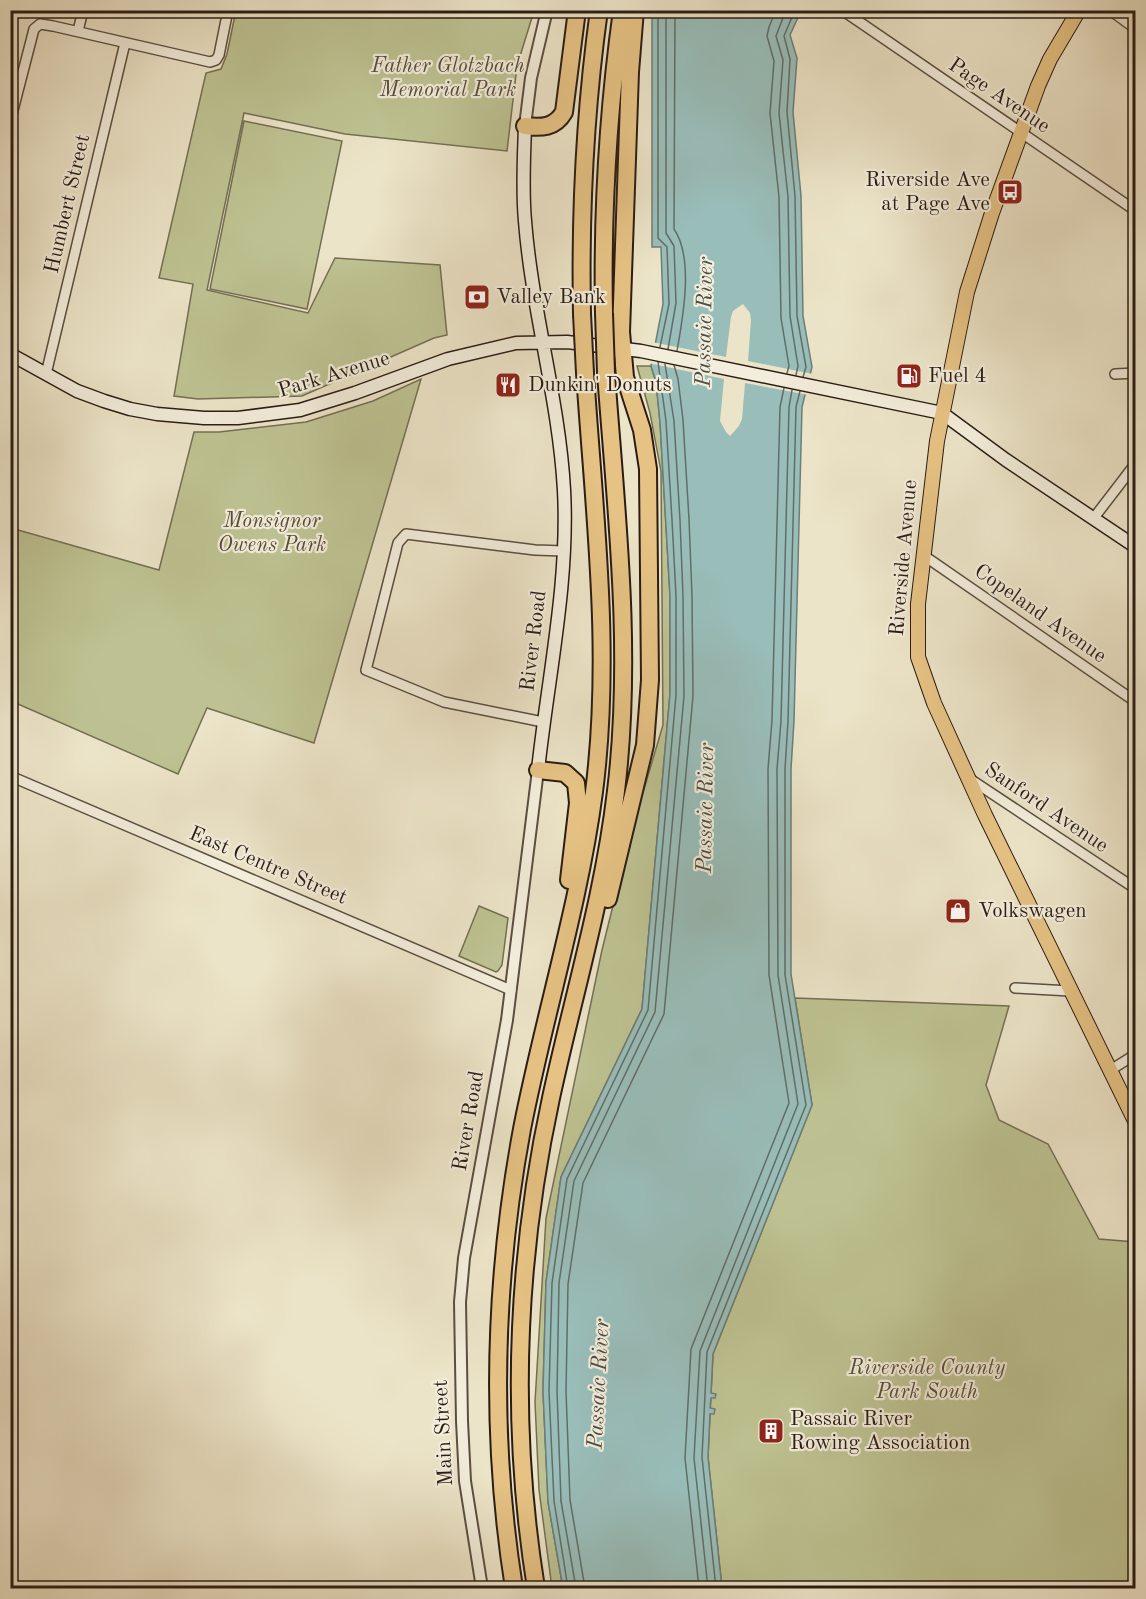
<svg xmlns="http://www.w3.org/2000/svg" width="1146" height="1599" font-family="'Old Standard TT',serif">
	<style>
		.green { fill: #bec292; stroke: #746f54; stroke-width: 1.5 }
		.water { fill: #99beba; stroke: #6d7d78; stroke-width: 1.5 }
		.pier { fill: #ece4c8 }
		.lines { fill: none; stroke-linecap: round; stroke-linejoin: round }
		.shore { stroke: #626d68; stroke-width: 1.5 }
		.minor-casing { stroke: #5a4e42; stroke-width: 12 }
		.tertiary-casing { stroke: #5a4e42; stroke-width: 14 }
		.secondary-casing { stroke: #2a1c15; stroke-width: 15 }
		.primary-casing { stroke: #2a1c15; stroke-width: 16 }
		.motorway-casing { stroke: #2a1c15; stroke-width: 20 }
		.minor { stroke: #f3eddb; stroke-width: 9 }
		.tertiary { stroke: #f3eddb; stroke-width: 10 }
		.secondary { stroke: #f3eddb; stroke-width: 12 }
		.primary { stroke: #e6c284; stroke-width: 14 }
		.motorway { stroke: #e6c284; stroke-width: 16 }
		.motorway-bridge-casing { stroke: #2a1c15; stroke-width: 20; stroke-linecap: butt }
		.motorway-bridge { stroke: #e6c284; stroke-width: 16 }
		.labels { text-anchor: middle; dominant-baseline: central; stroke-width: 4.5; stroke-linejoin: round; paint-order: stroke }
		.park-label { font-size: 21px; font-style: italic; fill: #564e3a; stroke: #f3eddb }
		.street-label { font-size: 21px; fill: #2a1c15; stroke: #f3eddb }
		.poi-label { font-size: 21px; fill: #2a1c15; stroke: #f3eddb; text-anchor: start }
		.water-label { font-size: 22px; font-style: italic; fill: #4b4d47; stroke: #f3eddb }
	</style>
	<rect width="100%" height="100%" fill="#ece4c8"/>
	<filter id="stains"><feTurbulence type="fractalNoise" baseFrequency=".00333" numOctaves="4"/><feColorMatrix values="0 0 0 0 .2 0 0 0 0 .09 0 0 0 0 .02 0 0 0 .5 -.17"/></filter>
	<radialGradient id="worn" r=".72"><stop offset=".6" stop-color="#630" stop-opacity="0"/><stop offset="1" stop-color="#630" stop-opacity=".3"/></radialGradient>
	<path class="green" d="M236,10L534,11L517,66L507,151L345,134L244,113L207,290L308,313L335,258L440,265L447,335L434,338L302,396L198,399L174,396L193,284L159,278L206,73L221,69L227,54Z
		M244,121L342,141L307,309L210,289Z
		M637,366H651L656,382L660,422L670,596V694L642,1009L561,1177L546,1282L543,1391L548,1502L563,1588H552L539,1490L535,1402L546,1218L602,950L631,833L663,725L661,471L650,413Z
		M421,379L314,743L207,708L178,774L11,701V528L159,570L194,432H219L306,422L373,401Z
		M479,906L508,918L502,965L498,971L496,972L459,956Z
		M795,998L1009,1006L986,1085L999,1120L1048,1144L1099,1239L1135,1242V1588H722L708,1457L713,1354L812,1105Z"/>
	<path class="water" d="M652,11H801L790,35L797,58L793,112L801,196L803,316L812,367L802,407L794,721L791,769V974L812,1105L713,1354L711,1393L716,1394L715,1398H711L710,1408L715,1409L714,1414H710L708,1457L722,1588H563L548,1502L543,1391L546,1282L561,1177L642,1009L670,694V596L660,422L656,382L651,366L663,304L661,247H652Z"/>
	<path class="pier" d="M743,304L750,313L751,320L748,361L813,374L808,395L745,383L742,419L739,426L730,436L726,432L720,421L724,379L648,363L652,342L726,357L731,317L733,311Z"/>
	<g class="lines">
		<path class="shore" d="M658,10V238L667,247L669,304L660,347
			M666,10V233L674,246L676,303L668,349
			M675,10L674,229C694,258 683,317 677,351
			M776,10L769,27L767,36L774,61L770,113L779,197L781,318L789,366L787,373
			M786,10L776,36L783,60L779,113L788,197L790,316L798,366L796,375
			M795,10L784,36L790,59L787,112L795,196L797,316L806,367L803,377
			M568,1588L554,1501L549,1391L552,1283L567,1179L648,1010L676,695V596L672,520L666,421L658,362
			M576,1588L561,1501L557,1391L559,1283L574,1181L655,1012L684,696L683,596L680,520L674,421L665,364
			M585,1588L570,1500L566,1391L568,1284L583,1183L664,1014L693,696L692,596L689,519L683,420L678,379L674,365
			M699,1588L685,1458L691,1349L789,1103L769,975L768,769L772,720L780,407L784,388
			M708,1588L694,1458L700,1351L798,1104L778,975L777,769L781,721L789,407L792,390
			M716,1588L702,1457L707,1352L806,1105L785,975V769L788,721L796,407L800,391"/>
		<g class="minor-casing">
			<path id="minor" d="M842,10L1136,211
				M1110,10L1136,29
				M78,31L83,10
				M10,122L34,29L40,24L53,26L210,62L216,60L219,55L228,10
				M46,374L125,43
				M1115,374L1136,373
				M1093,519L1136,463
				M923,555L1136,702
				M543,722L444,702L366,670L398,543L406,534L535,550L564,551
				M10,776L511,990
				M970,779L1136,889
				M1015,988L1070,991
				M1109,1071L1136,1054"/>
		</g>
		<g class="tertiary-casing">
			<path id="tertiary" d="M525,126L531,78L547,10
				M482,1588L465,1481L462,1421L460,1302L464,1258L507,1020L538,770"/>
		</g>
		<g class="secondary-casing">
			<path id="secondary" d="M525,126C524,158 522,189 525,221C532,311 559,400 564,490C569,583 548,677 538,770
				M10,354L77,391L104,401L130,409L157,414L204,418H238L300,410L355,393L448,359L516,343L567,342L641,351L942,413L1006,460L1136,547"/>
		</g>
		<g class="primary-casing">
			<path id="primary" d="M1079,10L1050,59L1038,86L992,213L967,292L937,441L918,604V657L934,703L985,815L1136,1123"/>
		</g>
		<g class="motorway-casing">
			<path id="motorway" d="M525,126C541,128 555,128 564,112L577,10
				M604,313C602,211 608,111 622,10
				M582,314C580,212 585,111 599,10
				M538,770L565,773L576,783L578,803L569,880
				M608,899L645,745L650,680L648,469L642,430L625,377L621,332L630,72L635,10
				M514,1588C490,1436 494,1280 522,1129C544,1016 579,906 594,792C612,653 594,512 585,373
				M536,1588C510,1426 516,1260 551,1098C573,996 604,895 616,791C633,652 616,511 606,373"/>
		</g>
		<use href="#minor" class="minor"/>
		<use href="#tertiary" class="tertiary"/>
		<use href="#secondary" class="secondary"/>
		<use href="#primary" class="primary"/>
		<use href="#motorway" class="motorway"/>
		<g class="motorway-bridge-casing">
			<path id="motorway-bridge" d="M604,313L606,373
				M582,314L585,373"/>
		</g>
		<use href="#motorway-bridge" class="motorway-bridge"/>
	</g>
	<defs>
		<g id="bus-square" transform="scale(1.35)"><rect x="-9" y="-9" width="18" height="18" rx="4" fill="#8f2418" stroke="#f3eddb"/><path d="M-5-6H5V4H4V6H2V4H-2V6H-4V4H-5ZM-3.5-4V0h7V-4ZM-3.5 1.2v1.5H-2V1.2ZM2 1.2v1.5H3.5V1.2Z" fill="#fff"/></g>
		<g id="bank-square" transform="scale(1.35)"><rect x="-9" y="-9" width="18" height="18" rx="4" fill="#8f2418" stroke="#f3eddb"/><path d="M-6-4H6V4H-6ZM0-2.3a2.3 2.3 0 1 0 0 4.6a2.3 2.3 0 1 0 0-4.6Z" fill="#fff"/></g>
		<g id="fuel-square" transform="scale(1.35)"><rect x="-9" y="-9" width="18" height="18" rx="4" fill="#8f2418" stroke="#f3eddb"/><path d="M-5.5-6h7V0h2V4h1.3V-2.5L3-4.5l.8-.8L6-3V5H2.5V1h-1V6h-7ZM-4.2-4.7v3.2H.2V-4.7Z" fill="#fff"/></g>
		<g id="restaurant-square" transform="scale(1.35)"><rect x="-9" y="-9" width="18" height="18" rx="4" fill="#8f2418" stroke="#f3eddb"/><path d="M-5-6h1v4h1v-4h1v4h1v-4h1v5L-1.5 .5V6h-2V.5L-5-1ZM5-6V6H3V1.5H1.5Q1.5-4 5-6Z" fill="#fff"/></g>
		<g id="shop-square" transform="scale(1.35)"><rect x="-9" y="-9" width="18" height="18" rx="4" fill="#8f2418" stroke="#f3eddb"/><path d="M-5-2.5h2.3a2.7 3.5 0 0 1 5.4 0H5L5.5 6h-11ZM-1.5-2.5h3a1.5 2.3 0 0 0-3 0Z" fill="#fff"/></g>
		<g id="building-square" transform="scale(1.35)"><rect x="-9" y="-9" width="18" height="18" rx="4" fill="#8f2418" stroke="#f3eddb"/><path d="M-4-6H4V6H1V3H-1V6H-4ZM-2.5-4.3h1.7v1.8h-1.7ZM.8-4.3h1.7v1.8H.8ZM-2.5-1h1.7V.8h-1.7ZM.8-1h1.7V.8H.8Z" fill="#fff"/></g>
	</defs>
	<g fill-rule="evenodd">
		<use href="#bus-square" x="1010" y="192"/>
		<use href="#bank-square" x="477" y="297"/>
		<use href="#fuel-square" x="909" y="376"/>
		<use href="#restaurant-square" x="508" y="385"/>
		<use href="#shop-square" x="958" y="911"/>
		<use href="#building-square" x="771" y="1431"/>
	</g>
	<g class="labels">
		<g class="park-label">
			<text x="448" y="66">Father Glotzbach<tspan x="448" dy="24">Memorial Park</tspan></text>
			<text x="272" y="521">Monsignor<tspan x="272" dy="24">Owens Park</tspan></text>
			<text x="927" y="1368">Riverside County<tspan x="927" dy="24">Park South</tspan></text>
		</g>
		<g class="street-label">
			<text transform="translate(999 96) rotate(34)">Page Avenue</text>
			<text transform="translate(68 204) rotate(-77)">Humbert Street</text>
			<text transform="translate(334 375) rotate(-17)">Park Avenue</text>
			<text transform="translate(904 558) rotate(-85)">Riverside Avenue</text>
			<text transform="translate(1040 614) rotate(35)">Copeland Avenue</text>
			<text transform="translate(534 641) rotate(-83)">River Road</text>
			<text transform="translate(1046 808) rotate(34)">Sanford Avenue</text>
			<text transform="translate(268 866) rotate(23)">East Centre Street</text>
			<text transform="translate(469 1121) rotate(-80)">River Road</text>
			<text transform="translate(444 1433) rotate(-93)">Main Street</text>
		</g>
		<g class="poi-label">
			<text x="990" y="180" text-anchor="end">Riverside Ave<tspan x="990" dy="24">at Page Ave</tspan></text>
			<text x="496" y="297">Valley Bank</text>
			<text x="928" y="376">Fuel 4</text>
			<text x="528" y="385">Dunkin' Donuts</text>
			<text x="978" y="911">Volkswagen</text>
			<text x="790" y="1419">Passaic River<tspan x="790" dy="24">Rowing Association</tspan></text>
		</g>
		<g class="water-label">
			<text transform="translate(705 322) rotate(-89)">Passaic River</text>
			<text transform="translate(706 808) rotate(-89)">Passaic River</text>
			<text transform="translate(599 1384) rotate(-87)">Passaic River</text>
		</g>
	</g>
	<rect width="1146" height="1599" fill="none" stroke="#ece4c8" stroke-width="36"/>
	<rect x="12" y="12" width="1122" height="1575" fill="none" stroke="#2a1c15" stroke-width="3"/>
	<rect x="18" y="18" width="1110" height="1563" fill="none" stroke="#2a1c15" stroke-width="1.5"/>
	<rect width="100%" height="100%" filter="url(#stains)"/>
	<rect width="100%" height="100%" fill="url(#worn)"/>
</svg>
